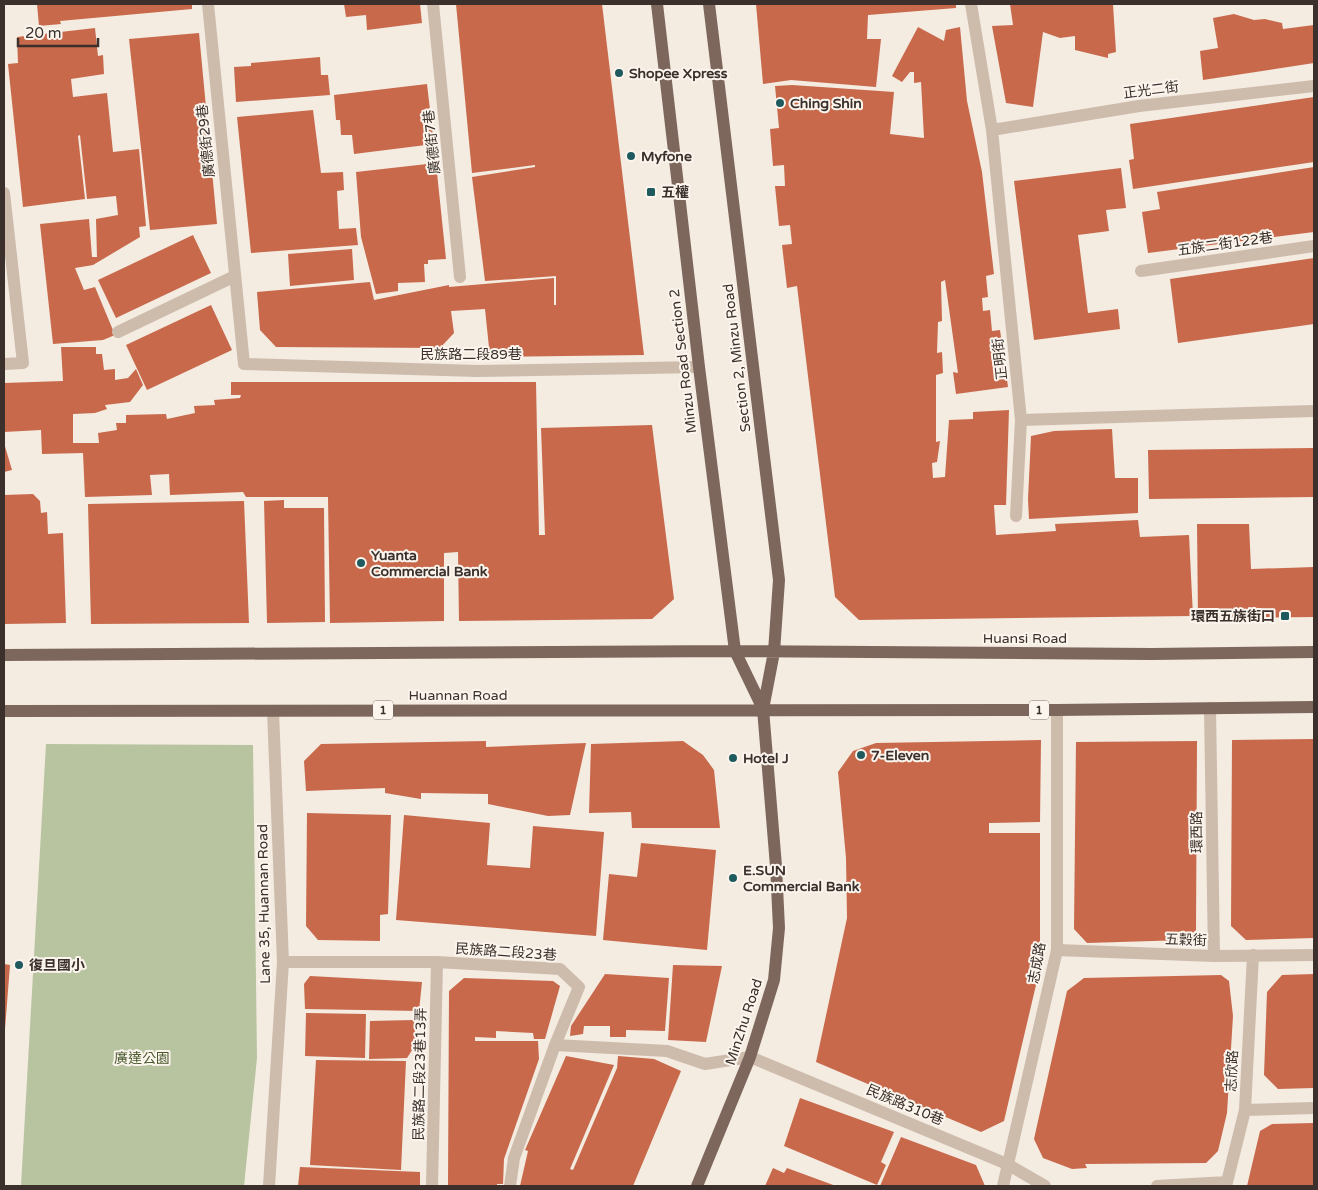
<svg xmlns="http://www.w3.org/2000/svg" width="1318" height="1190" font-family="'Varela Round','Noto Sans TC',sans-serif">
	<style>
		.green { fill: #b8c4a0 }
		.building { fill: #c8694b }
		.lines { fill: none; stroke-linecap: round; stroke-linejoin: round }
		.minor { stroke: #cdbbac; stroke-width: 12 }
		.major { stroke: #7d675c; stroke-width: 12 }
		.poi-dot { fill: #1f5a5e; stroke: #fbf5ee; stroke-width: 2 }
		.labels { text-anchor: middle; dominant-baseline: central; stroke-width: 4; stroke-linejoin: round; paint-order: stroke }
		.shield { fill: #fbf5ee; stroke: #756b66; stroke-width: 1 }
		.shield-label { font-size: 12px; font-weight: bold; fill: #3b302b }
		.poi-label { font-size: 14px; font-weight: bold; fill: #3b302b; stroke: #fbf5ee; text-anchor: start }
		.street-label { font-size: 14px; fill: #3b302b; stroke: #fbf5ee }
		.park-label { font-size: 14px; fill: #4a5a2e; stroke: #fbf5ee }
	</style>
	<rect width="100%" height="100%" fill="#f4ebe1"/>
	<path class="green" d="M46,744L253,745L257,1058L244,1186H21Z"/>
	<path class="building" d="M37,4H192V9L60,21L61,24L39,26Z
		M344,4H420L422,23L367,30L366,15L346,17Z
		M456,4H602L644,355L490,357L485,309L451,311L454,333L440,348L276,347L260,330L257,292L370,282L374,300L449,285V287L554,278V305H556V276L485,281L472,177L535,167V165L472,173Z
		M756,4H956V8L868,15L867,39H881L876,87L791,80L763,84Z
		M1010,4H1113L1116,52L1108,54V58L1075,50V36L1060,38L1043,32L1033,107L1006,103L992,26L1013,25Z
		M1234,14L1254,20L1265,19L1282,23L1283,29L1314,25V63L1203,80L1200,51L1218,48L1213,18Z
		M918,27L944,41L946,30L960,27L967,101L982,172L994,274L986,276L988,297L982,298L983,311L990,310L992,331L1000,330L1008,387L956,394L953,372L958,373L945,280L941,282L942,321L938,322L937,353L942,352L943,373L936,375V442L940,441L937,462L932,463L933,478L945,477L949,420L973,419V412L1009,410L1006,505H994L996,535L1056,531L1055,524L1138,520L1140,537L1189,535L1193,616L859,620L835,597L797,286L787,288L782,245L792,244L790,225L779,226L775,186H785L784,165L773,166L770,129L779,128L775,86L792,85L894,92L890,134L924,138L921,82L914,83V72H910L902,82L892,76Z
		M95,28L98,56L103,55L104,74L71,79L73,97L107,93L113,152L139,149L146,226L139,227L140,237L93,265L75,268L84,290L95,287L115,335L103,340L53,344L40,224L89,219L92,257H97L96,219L118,215L116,196L87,199L80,135L78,136L85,199L23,207L8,64L18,63L17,37Z
		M199,33L217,224L150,230L129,39Z
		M320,57L321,75H328L330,95L236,102L234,67L251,66V63Z
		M427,84L434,144L354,154L352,135H341L340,120H336L334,95Z
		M1314,97V162L1133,189L1129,160L1134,159L1130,124Z
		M313,110L321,173L343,172L344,190L337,191L339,229L356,228L358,245L251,253L237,117Z
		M436,163L446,259L428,260V264H424L425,282L398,283V291L376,294L361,237L356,172Z
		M1314,167V232L1148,253L1142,212L1160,209L1157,192Z
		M1121,168L1126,208L1106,210L1109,231L1078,235L1088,313L1118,309L1120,329L1034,340L1014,181Z
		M193,235L211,273L116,318L98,280Z
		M352,249L354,280L290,286L288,254Z
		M1314,258V324L1178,343L1170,279Z
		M211,305L232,350L147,390L126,345Z
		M61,347H96V354H102L104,370L115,369V380L128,378L136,369L143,385L130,402L105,405L107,409L95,413L73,414V443H99L98,433L117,430L116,423H126V415L166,414L167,419L195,413L194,406L215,405L214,400L240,398L241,395H231V382H536L539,535H545L541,428L652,425L674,599L652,619L459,621L458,552L444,553V621L330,623L328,497H246L243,492L170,495L169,474L150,475L152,495L85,497L83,453L42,454L41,430L4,432V383L63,381Z
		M1112,429L1115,478H1138V513L1029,519L1028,499L1031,436L1054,431Z
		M4,443L12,470L4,472Z
		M1314,448V497L1149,499L1148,450Z
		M33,494L40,501L41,513L47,512L48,534L63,533L66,623L4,624V495Z
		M284,500V508H324L325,622L267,623L264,501Z
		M244,501L249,623L91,624L88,504Z
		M1197,524H1249L1251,569L1314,567V617L1198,618Z
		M1314,739V938L1246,940L1231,926L1232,740Z
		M1041,740L1040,822L989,823V833H1040V968L1004,1121L981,1132L816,1062L847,918L846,858L838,772L853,751L876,743Z
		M486,741V747L586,743L570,815L548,816L488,804V794L421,793V799L385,793V788L306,791L304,761L321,744Z
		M683,741L703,755L714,770L720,828H632L631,812L589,813L591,744Z
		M1197,741L1196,930L1185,940L1087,943L1074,929L1076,742Z
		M307,813L391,815L388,914L380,915V941L318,940L306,926Z
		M404,815L490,823L487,865L530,868L533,826L604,832L596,936L396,920Z
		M641,843L716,850L707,950L603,940L609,874L637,877Z
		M4,964L10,965L5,1029H4Z
		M673,965L722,966L706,1042L668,1040Z
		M605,974L669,978L665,1031L626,1030V1037H610V1026H584L583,1034L570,1036L571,1026Z
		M1314,974V1088L1278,1089L1264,1075L1267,992L1282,975Z
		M1221,975L1229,981L1233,1016L1227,1113L1218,1151L1206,1163L1085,1164L1087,1168L1072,1169L1043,1158L1034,1139L1067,991L1084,978Z
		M310,976L422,982L419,1011L305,1009L304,984Z
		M464,978L553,981L560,986L545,1039H534L533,1033L496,1031V1038L475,1037V1041H538L539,1059L504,1159L503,1184H497V1186H448L449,991Z
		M306,1013L366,1014L365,1058L305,1056Z
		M414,1020L416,1044L407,1058L369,1059L370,1021Z
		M566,1056L614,1065L570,1169L573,1170L617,1068L618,1056L654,1059L681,1071L633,1186H520L528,1151L525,1150Z
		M316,1060L406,1061L401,1170L310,1165Z
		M800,1098L894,1132L881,1162L886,1165L877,1185L784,1146Z
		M1314,1123V1186H1247L1260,1131L1272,1124Z
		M901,1137L976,1165L985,1186H880Z
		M300,1167L420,1172V1186H298Z
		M773,1168L784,1173L787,1168L836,1186H765Z"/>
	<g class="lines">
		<path class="minor" d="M208,4L244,364L477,371L699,367
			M433,4L460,277
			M971,4L992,130L1021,420L1016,516
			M992,130L1139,106L1314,86
			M4,193L23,363L4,364
			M1141,271L1314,246
			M118,332L235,276
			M1021,420L1314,411
			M1210,708L1214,956
			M1057,950L1214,956L1314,955
			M283,962H437L560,969L579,987L555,1045L667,1051L705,1064L750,1057L1007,1164L1045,1186
			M1245,1110L1314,1108
			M269,1186L283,962L273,711
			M432,1186L437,962
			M510,1186L514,1158L555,1045
			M1003,1186L1057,950V710
			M1157,1186L1227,1182
			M1226,1186L1245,1110L1253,955"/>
		<path class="major" d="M657,4L699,367L735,651L763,709
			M4,655L735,651L1152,654L1314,652
			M4,711L1057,710L1314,707
			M697,1186L750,1057L774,980L779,928L776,866L763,709L774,652L779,580L709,4"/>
	</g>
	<g class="poi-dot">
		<circle cx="619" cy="73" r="5"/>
		<circle cx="780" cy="103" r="5"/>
		<circle cx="631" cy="156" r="5"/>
		<rect x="646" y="187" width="10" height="10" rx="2.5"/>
		<circle cx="361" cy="563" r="5"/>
		<rect x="1280" y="611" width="10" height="10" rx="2.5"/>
		<circle cx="861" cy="755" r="5"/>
		<circle cx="733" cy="758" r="5"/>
		<circle cx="733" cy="878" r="5"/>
		<circle cx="19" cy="965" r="5"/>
	</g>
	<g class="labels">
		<g class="shield">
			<rect x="373" y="700.5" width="20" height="19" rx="4"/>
			<rect x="1029" y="700.5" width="20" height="19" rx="4"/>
		</g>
		<g class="shield-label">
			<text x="383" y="710">1</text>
			<text x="1039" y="710">1</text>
		</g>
		<g class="poi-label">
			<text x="629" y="73">Shopee Xpress</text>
			<text x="790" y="103">Ching Shin</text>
			<text x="641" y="156">Myfone</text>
			<text x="661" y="192">五權</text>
			<text x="371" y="555">Yuanta<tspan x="371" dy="16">Commercial Bank</tspan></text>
			<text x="1275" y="616" text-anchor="end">環西五族街口</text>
			<text x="871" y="755">7-Eleven</text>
			<text x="743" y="758">Hotel J</text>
			<text x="743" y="870">E.SUN<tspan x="743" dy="16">Commercial Bank</tspan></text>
			<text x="29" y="965">復旦國小</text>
		</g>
		<g class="street-label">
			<text transform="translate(1151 90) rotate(-7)">正光二街</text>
			<text transform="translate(206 141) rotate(-96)">廣德街29巷</text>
			<text transform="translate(432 142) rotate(-96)">廣德街7巷</text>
			<text transform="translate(1225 244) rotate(-8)">五族二街122巷</text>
			<text x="471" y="354">民族路二段89巷</text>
			<text transform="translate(737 358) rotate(-97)">Section 2, Minzu Road</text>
			<text transform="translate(1000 359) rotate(-96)">正明街</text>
			<text transform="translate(683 361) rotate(-97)">Minzu Road Section 2</text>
			<text x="1025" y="638">Huansi Road</text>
			<text x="458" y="695">Huannan Road</text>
			<text transform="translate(1197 832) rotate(-91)">環西路</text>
			<text transform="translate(264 904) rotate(-91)">Lane 35, Huannan Road</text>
			<text transform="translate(1186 940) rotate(2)">五穀街</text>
			<text transform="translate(506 952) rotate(4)">民族路二段23巷</text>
			<text transform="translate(1037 963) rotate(-80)">志成路</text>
			<text transform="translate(744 1022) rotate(-72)">MinZhu Road</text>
			<text transform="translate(1232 1071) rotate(-87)">志欣路</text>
			<text transform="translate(420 1074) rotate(-89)">民族路二段23巷13弄</text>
			<text transform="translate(905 1105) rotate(23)">民族路310巷</text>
		</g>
		<g class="park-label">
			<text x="142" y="1058">廣達公園</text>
		</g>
	</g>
	<rect width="1318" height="1190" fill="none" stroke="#3b302b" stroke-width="10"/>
	<path d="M18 38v8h80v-8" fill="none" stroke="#3b302b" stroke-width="2.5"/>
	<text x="25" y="38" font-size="15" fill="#3b302b" stroke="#fbf5ee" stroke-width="4" paint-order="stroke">20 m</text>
</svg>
